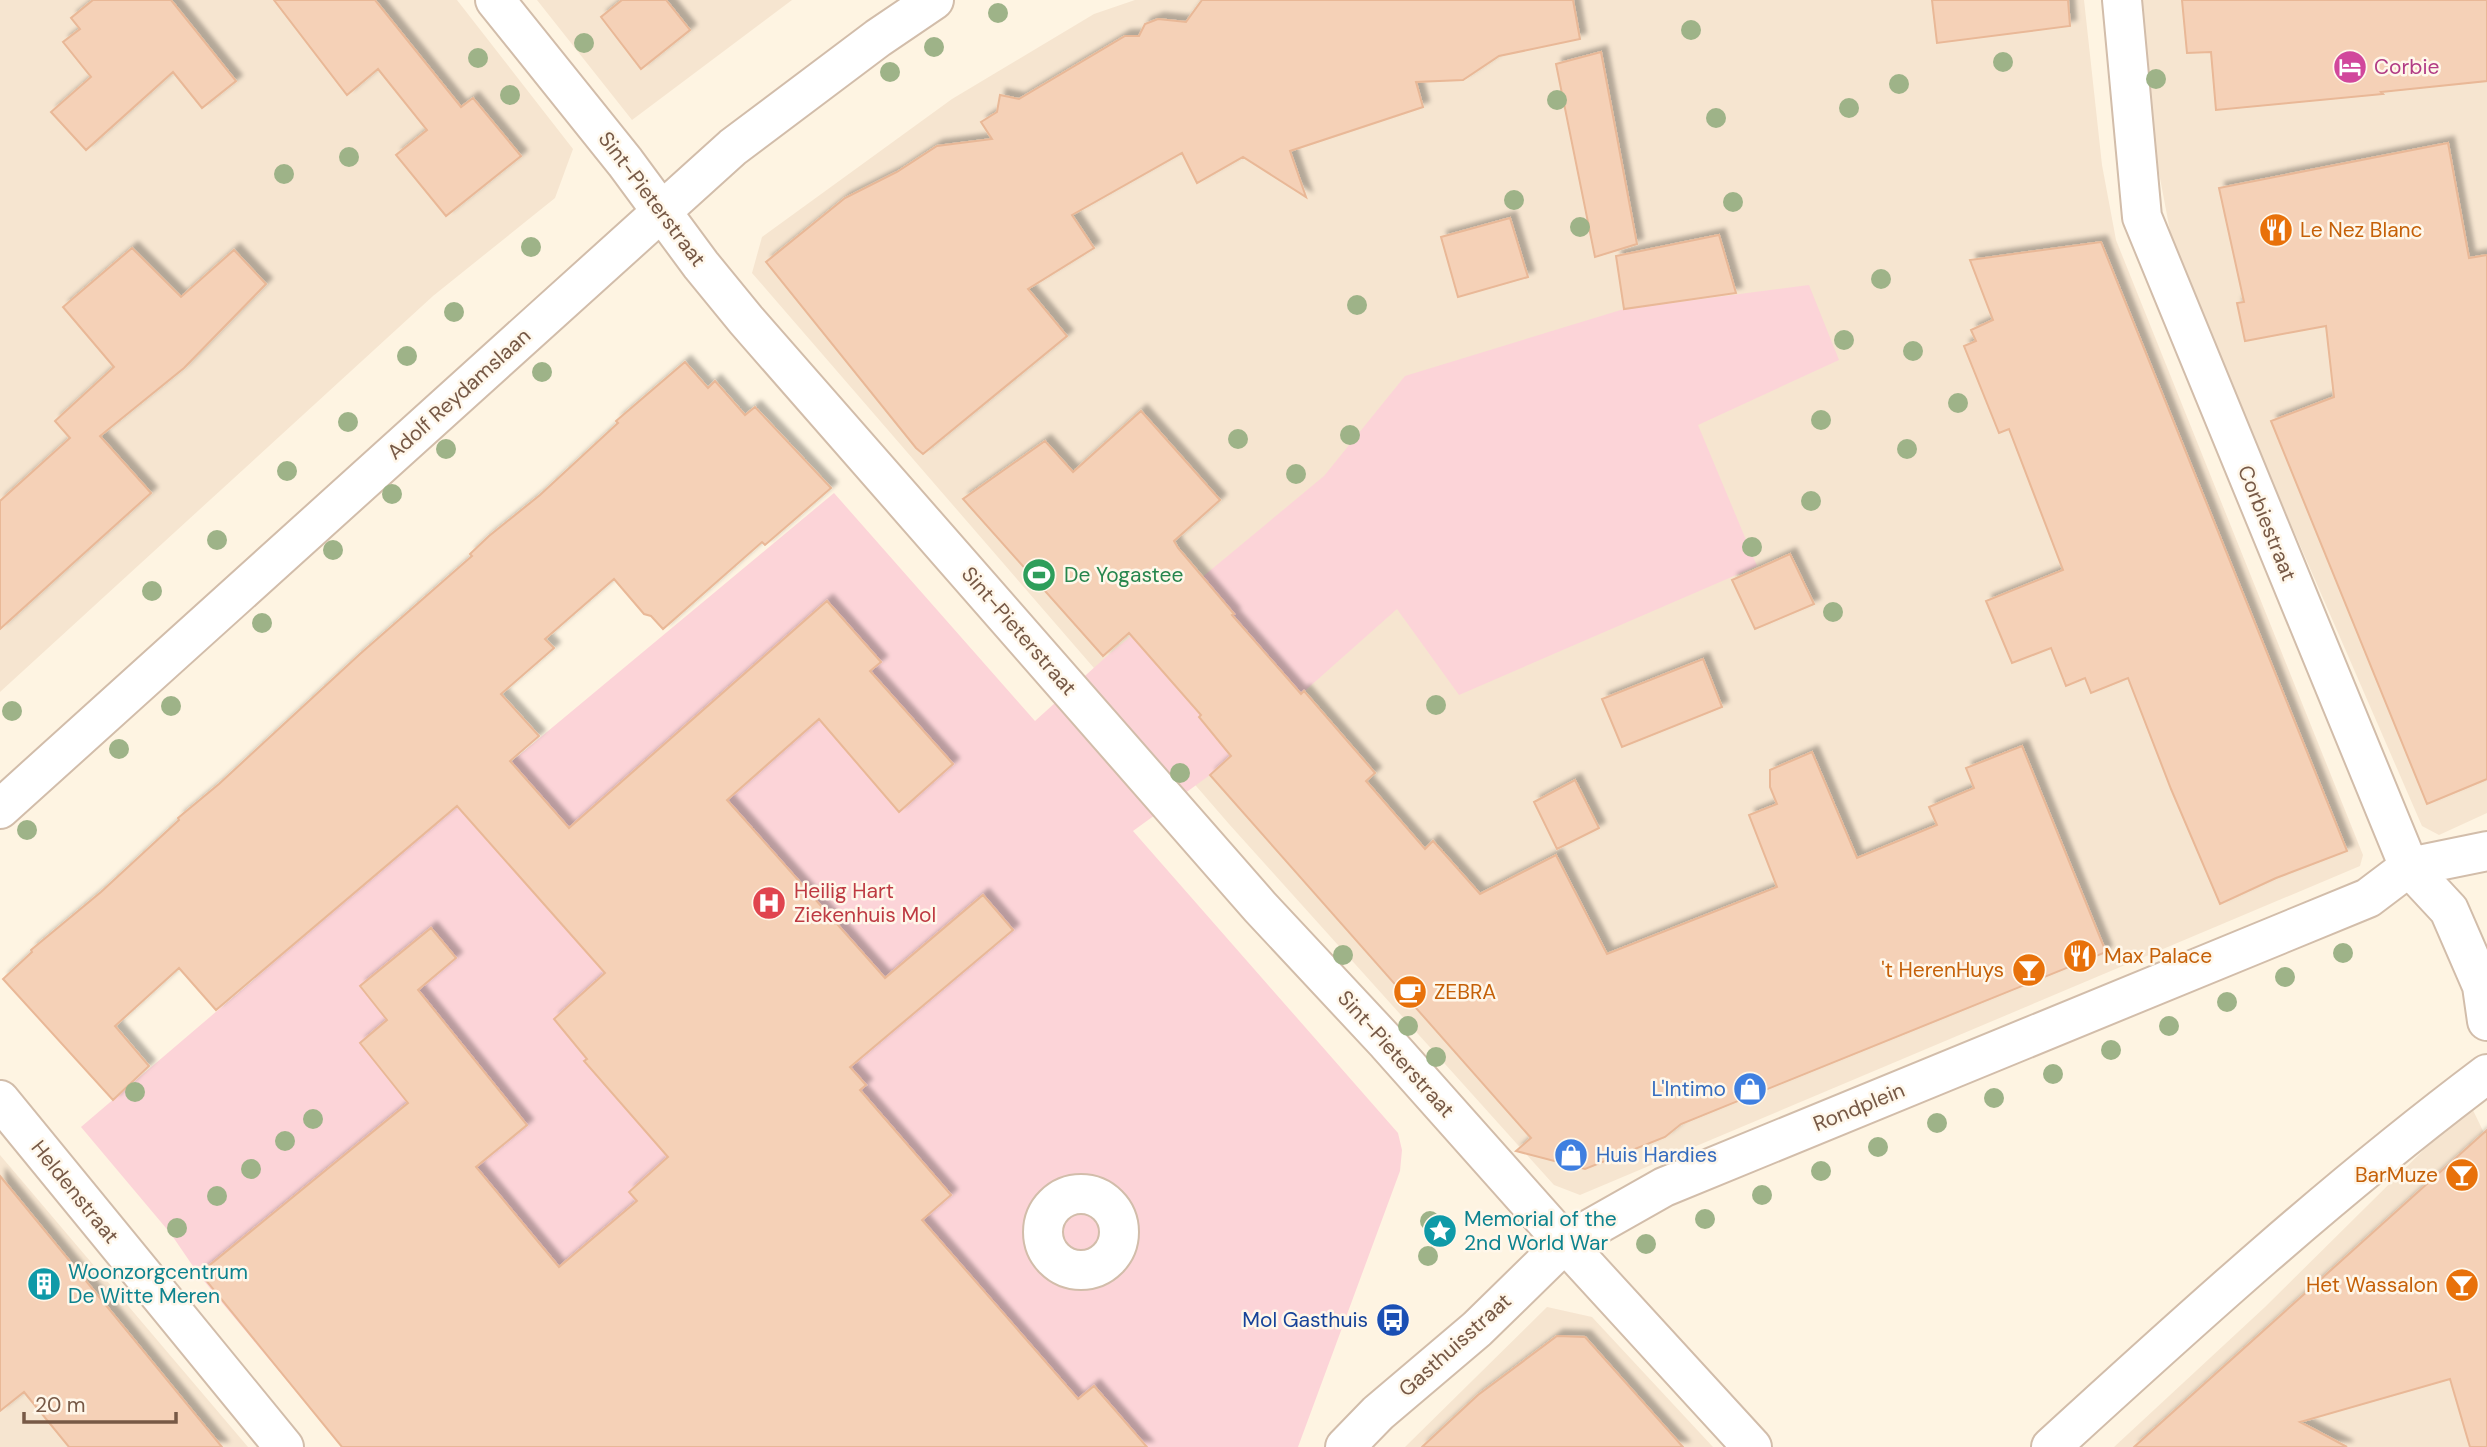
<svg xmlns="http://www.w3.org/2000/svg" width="2487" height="1447" font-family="'DM Sans',sans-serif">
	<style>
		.residential { fill: #f6e5d0 }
		.medical { fill: #fcd4d8 }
		.building { fill: #f5d1b7; stroke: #e9b897; stroke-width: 2; filter: url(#shadow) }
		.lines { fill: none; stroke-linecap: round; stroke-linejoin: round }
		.minor-casing { stroke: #d2bdaa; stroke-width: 42 }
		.minor { stroke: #fff; stroke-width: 38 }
		.tree { fill: #9eb388 }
		.labels { text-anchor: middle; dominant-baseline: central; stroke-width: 5; stroke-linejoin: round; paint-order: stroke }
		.hotel-label { font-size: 21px; fill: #b23c85; stroke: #fff7ea; text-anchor: start }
		.street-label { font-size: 21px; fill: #775946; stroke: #fff7ea }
		.food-label { font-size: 21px; fill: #c56008; stroke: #fff7ea; text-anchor: start }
		.leisure-label { font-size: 21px; fill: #27864d; stroke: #fff7ea; text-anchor: start }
		.health-label { font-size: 21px; fill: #be3a42; stroke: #fff7ea; text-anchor: start }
		.shop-label { font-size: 21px; fill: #366cbe; stroke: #fff7ea; text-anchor: end }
		.culture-label { font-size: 21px; fill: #0d838f; stroke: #fff7ea; text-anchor: start }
		.transit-label { font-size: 21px; fill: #164399; stroke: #fff7ea; text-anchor: end }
	</style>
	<defs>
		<filter id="shadow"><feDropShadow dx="6" dy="-6" stdDeviation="2" flood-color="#0004"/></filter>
	</defs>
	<rect width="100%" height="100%" fill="#fef4e2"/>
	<path class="residential" d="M0,0H457L573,149L555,198L433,296L0,692Z
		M537,0H792L632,120Z
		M1135,0H2084L2102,165L2116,240L2363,855L2360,866L1580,1195L1554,1185L1229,824L752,273L762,237L952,99L1094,14Z
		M2138,0H2487V813L2439,835L2422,826L2203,322L2170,231L2156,157Z
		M2470,1104L2484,1133L2487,1134V1447H2114L2265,1307Z
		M0,1155L248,1447H0Z
		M1547,1307L1592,1317L1713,1447H1405Z"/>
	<path class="medical" d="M1809,285L1839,360L1698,425L1757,566L1459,695L1397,609L1210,775L1133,831L1398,1133L1402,1150L1400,1171L1298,1447H342L199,1275L171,1234L81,1127L422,836L834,493L1035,721L1107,656L1324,476L1405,376L1624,309Z"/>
	<path class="building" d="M93,0H171L236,81L202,108L173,72L86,150L51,112L91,77L63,42L80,29L71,18Z
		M274,0H375L461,107L473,98L521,156L446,216L396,155L427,130L378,69L347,95Z
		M622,0H666L690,30L641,69L601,17Z
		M1202,0H1573L1580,39L1499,56L1463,80L1416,82L1423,107L1290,151L1306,197L1243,157L1197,183L1182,153L1072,215L1094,248L1028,289L1067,336L923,454L916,448L766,262L845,198L897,172L937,146L992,139L981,122L997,112L1000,95L1019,99L1125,36H1139L1145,24L1158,19L1186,22Z
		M1932,0H2068L2070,26L1937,43Z
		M2182,0H2487V81L2381,92L2383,94L2216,110L2211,52L2187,53Z
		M1601,52L1637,244L1595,257L1556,64Z
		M2448,143L2469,258L2487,255V779L2427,804L2271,421L2334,397L2326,326L2245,341L2237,303L2244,302L2219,188Z
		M1510,218L1528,277L1458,297L1441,237Z
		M1719,235L1736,293L1624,309L1616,256Z
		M2101,242L2347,851L2276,878L2220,904L2171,789L2128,678L2091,693L2085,678L2066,686L2051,648L2012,663L1986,601L2063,570L2009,429L1999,433L1964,346L1976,341L1971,330L1993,320L1970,260Z
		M132,248L181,297L234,250L266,284L184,368L100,436L151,493L0,629V501L70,438L55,421L114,367L63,307Z
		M685,362L708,388L715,381L745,415L755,407L831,488L765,545L762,542L663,629L651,616L644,614L614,579L545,639L554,648L501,694L539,736L510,761L569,828L827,601L881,662L870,671L953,764L899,812L819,719L727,800L885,978L983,895L1013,930L850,1067L866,1085L860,1090L951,1195L922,1220L1078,1399L1094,1386L1147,1447H342L200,1273L408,1103L360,1043L387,1020L360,986L431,928L456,958L418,990L527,1125L476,1167L559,1267L637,1201L629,1192L668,1157L584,1061L587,1059L554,1019L605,973L457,806L216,1010L179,968L115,1026L149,1066L113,1100L3,979L32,952L31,950L101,892L179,820L178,818L219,784L360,654L472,556L470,554L489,536L540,495L618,423L616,421Z
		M1141,411L1220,500L1174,541L1178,548L1234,614L1232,615L1301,694L1304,691L1375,773L1366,781L1425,849L1433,841L1480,894L1556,855L1607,954L1777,887L1749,815L1777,804L1770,787V770L1812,752L1857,858L1937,825L1929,807L1974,788L1966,768L2022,746L2106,952L1681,1124L1665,1137L1585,1169L1516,1151L1531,1138L1210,775L1231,756L1199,717L1201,715L1129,633L1103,656L963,499L1045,441L1073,472Z
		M1790,554L1814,604L1755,629L1732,580Z
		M1703,659L1722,707L1622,747L1602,699Z
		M1575,780L1599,828L1557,849L1534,802Z
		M2487,1130V1447H2470L2450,1379L2300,1422L2347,1447H2134Z
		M0,1176L222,1447H69L24,1392L0,1411Z
		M1557,1336L1585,1337L1683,1447H1422L1478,1395Z"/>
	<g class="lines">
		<g class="minor-casing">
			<path id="minor" d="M495,0L625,162L701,265L746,320L1260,907L1387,1043L1565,1243L1752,1447
				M2122,0L2142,217L2409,867L2449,910L2482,986L2487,1021
				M0,809L733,147L878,38L934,0
				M0,1100L284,1447
				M1043 1232a38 38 0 1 1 76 0a38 38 0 1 1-76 0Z
				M1345,1447L1378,1413L1477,1329L1565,1243L1664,1187L2368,898L2409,867L2487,851
				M2051,1447C2192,1318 2334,1189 2487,1074"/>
		</g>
		<use href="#minor" class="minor"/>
	</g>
	<g class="tree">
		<circle cx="998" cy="13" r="10"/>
		<circle cx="1691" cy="30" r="10"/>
		<circle cx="584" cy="43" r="10"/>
		<circle cx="934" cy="47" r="10"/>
		<circle cx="478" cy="58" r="10"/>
		<circle cx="2003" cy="62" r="10"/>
		<circle cx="890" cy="72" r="10"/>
		<circle cx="2156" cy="79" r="10"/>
		<circle cx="1899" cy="84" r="10"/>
		<circle cx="510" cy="95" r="10"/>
		<circle cx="1557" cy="100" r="10"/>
		<circle cx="1849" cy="108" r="10"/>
		<circle cx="1716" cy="118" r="10"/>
		<circle cx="349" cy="157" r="10"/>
		<circle cx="284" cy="174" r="10"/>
		<circle cx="1514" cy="200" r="10"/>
		<circle cx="1733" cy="202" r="10"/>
		<circle cx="1580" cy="227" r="10"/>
		<circle cx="531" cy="247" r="10"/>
		<circle cx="1881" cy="279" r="10"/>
		<circle cx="1357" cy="305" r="10"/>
		<circle cx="454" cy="312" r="10"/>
		<circle cx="1844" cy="340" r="10"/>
		<circle cx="1913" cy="351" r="10"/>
		<circle cx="407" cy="356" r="10"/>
		<circle cx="542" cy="372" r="10"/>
		<circle cx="1958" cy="403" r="10"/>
		<circle cx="1821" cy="420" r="10"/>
		<circle cx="348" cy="422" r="10"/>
		<circle cx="1350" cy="435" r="10"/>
		<circle cx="1238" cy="439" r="10"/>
		<circle cx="446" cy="449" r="10"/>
		<circle cx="1907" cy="449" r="10"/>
		<circle cx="287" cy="471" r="10"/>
		<circle cx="1296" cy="474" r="10"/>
		<circle cx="392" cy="494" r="10"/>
		<circle cx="1811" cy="501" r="10"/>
		<circle cx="217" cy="540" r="10"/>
		<circle cx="1752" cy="547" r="10"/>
		<circle cx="333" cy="550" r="10"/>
		<circle cx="152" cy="591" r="10"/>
		<circle cx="1833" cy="612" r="10"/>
		<circle cx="262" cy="623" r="10"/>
		<circle cx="1436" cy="705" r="10"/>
		<circle cx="171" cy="706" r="10"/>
		<circle cx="12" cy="711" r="10"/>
		<circle cx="119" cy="749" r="10"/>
		<circle cx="1180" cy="773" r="10"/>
		<circle cx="27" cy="830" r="10"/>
		<circle cx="2343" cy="953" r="10"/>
		<circle cx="1343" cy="955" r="10"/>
		<circle cx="2285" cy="977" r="10"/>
		<circle cx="2227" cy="1002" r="10"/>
		<circle cx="1408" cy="1026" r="10"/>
		<circle cx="2169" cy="1026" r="10"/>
		<circle cx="2111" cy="1050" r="10"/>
		<circle cx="1436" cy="1057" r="10"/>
		<circle cx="2053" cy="1074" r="10"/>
		<circle cx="135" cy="1092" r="10"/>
		<circle cx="1994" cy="1098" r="10"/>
		<circle cx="313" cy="1119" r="10"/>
		<circle cx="1937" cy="1123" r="10"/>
		<circle cx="285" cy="1141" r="10"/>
		<circle cx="1878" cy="1147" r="10"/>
		<circle cx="251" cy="1169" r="10"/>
		<circle cx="1821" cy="1171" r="10"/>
		<circle cx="1762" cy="1195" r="10"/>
		<circle cx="217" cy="1196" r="10"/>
		<circle cx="1705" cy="1219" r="10"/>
		<circle cx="1430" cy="1221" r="10"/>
		<circle cx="177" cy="1228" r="10"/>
		<circle cx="1646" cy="1244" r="10"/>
		<circle cx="1428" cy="1256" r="10"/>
	</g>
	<defs>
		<g id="hotel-disc" transform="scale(1.75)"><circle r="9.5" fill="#d1479c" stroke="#fff7ea"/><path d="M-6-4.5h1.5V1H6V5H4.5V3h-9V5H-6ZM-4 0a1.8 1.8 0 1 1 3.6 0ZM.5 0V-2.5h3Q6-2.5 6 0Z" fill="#fff"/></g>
		<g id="restaurant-disc" transform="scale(1.75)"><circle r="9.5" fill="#e8710a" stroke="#fff7ea"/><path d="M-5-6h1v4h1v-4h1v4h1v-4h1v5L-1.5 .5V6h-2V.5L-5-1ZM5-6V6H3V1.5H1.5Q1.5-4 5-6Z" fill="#fff"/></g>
		<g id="stadium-disc" transform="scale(1.75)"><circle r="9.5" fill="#2e9e5b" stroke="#fff7ea"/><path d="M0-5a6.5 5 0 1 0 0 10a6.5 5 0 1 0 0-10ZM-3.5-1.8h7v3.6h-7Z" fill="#fff"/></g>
		<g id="hospital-disc" transform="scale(1.75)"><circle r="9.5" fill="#e0444e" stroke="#fff7ea"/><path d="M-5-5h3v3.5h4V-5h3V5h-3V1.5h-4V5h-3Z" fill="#fff"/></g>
		<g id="bar-disc" transform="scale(1.75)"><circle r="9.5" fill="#e8710a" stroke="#fff7ea"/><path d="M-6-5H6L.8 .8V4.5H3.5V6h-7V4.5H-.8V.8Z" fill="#fff"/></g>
		<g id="cafe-disc" transform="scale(1.75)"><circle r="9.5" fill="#e8710a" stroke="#fff7ea"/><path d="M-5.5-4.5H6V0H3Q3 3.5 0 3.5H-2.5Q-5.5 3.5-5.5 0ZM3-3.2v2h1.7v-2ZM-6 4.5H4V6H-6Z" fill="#fff"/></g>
		<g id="shop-disc" transform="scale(1.75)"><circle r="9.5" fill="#3f7fe0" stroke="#fff7ea"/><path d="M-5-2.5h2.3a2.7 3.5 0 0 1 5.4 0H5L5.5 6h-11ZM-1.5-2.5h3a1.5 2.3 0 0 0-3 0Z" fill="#fff"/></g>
		<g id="sight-disc" transform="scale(1.75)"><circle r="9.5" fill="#0f9aa8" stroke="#fff7ea"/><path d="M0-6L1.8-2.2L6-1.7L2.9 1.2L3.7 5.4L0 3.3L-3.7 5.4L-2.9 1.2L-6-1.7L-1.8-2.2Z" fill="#fff"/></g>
		<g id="building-disc" transform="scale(1.75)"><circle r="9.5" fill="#0f9aa8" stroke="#fff7ea"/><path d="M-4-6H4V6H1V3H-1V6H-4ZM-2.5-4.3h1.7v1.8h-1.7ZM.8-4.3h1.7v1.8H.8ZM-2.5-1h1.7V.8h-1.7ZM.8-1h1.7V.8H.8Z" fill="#fff"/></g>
		<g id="bus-disc" transform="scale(1.75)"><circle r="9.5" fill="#1a4fb4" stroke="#fff7ea"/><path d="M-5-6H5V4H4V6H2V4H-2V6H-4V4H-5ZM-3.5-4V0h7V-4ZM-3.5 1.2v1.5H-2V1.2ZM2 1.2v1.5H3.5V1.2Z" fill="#fff"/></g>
	</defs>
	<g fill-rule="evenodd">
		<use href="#hotel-disc" x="2350" y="67"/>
		<use href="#restaurant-disc" x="2276" y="230"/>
		<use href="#stadium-disc" x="1039" y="575"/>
		<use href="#hospital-disc" x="769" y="903"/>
		<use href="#restaurant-disc" x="2080" y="956"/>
		<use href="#bar-disc" x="2029" y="970"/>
		<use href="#cafe-disc" x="1410" y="992"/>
		<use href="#shop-disc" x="1750" y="1089"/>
		<use href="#shop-disc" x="1571" y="1155"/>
		<use href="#bar-disc" x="2462" y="1175"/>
		<use href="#sight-disc" x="1440" y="1231"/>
		<use href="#building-disc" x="44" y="1284"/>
		<use href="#bar-disc" x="2462" y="1285"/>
		<use href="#bus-disc" x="1393" y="1320"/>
	</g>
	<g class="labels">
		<g class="hotel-label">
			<text x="2374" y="67">Corbie</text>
		</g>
		<g class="street-label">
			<text transform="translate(652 199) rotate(53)">Sint-Pieterstraat</text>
			<text transform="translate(459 394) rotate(-42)">Adolf Reydamslaan</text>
			<text transform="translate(2267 523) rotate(68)">Corbiestraat</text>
			<text transform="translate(1019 631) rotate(49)">Sint-Pieterstraat</text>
			<text transform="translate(1396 1054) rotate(48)">Sint-Pieterstraat</text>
			<text transform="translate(1859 1107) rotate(-22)">Rondplein</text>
			<text transform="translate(75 1192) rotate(51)">Heldenstraat</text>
			<text transform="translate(1455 1345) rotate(-42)">Gasthuisstraat</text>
		</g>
		<g class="food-label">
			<text x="2300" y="230">Le Nez Blanc</text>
			<text x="2104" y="956">Max Palace</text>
			<text x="2004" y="970" text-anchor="end">'t HerenHuys</text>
			<text x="1434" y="992">ZEBRA</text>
			<text x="2438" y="1175" text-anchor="end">BarMuze</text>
			<text x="2438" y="1285" text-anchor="end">Het Wassalon</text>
		</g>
		<g class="leisure-label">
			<text x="1064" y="575">De Yogastee</text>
		</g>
		<g class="health-label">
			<text x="794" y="891">Heilig Hart<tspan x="794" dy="24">Ziekenhuis Mol</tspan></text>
		</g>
		<g class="shop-label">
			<text x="1726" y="1089">L'Intimo</text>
			<text x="1596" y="1155" text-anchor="start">Huis Hardies</text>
		</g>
		<g class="culture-label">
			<text x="1464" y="1219">Memorial of the<tspan x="1464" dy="24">2nd World War</tspan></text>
			<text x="68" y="1272">Woonzorgcentrum<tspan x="68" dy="24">De Witte Meren</tspan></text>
		</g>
		<g class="transit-label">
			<text x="1368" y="1320">Mol Gasthuis</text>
		</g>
	</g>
	<path d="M24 1412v10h152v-10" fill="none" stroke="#775946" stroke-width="3.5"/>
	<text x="35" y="1412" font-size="21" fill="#775946" stroke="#fff7ea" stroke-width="5" paint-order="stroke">20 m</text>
</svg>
